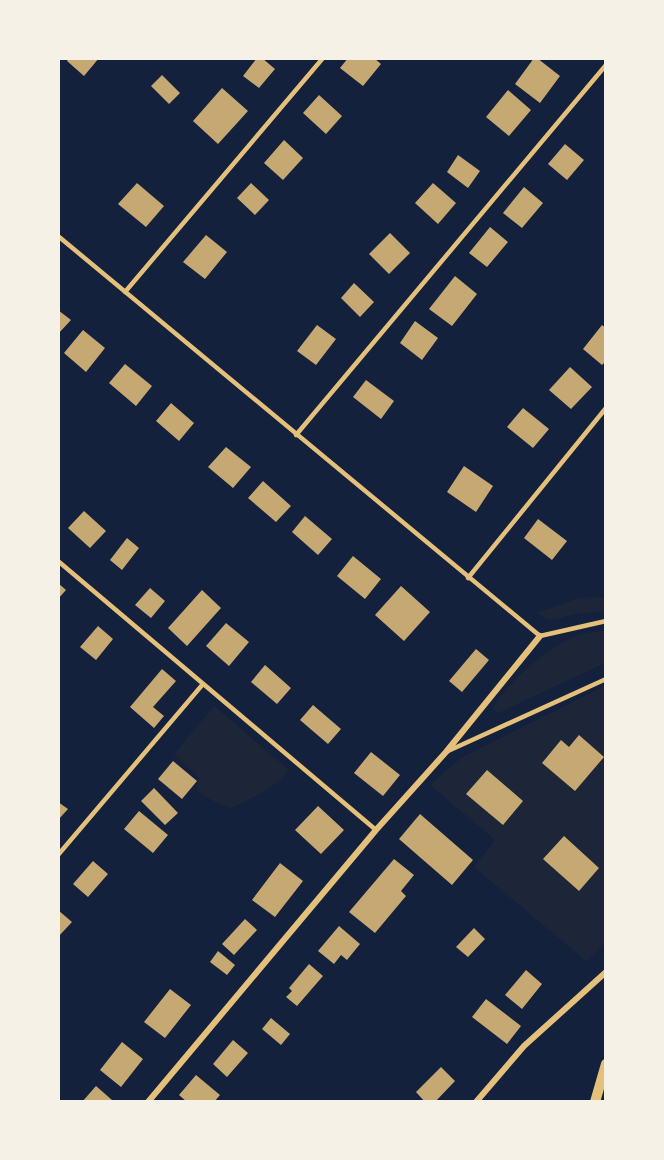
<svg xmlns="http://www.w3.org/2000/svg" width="664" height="1160" font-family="Helvetica,sans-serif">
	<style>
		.green { fill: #1d2539 }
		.building { fill: #c6a872 }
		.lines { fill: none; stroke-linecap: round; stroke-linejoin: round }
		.service { stroke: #e5c07b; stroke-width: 4.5 }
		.minor { stroke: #e5c07b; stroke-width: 6 }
		.tertiary { stroke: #e5c07b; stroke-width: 10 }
	</style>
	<rect width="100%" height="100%" fill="#14213d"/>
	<path class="green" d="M605,597V611L575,614L555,619H547L537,613L579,598Z
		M605,630V663L498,713L493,708C507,682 549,646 578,635C586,632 597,632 605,630Z
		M605,686V942L587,962L474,867L495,840L430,785L461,758Z
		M214,706L289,770C278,787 249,799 231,808L215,802L197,791L198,777L174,754Z"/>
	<path class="building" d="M69,58H99L84,76L67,61Z
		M257,58H262L275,69L259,88L243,76Z
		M348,58H374L381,64L363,86L340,68Z
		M534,58H537L560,76L540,103L515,84Z
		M162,75L180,93L169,104L151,86Z
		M222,88L248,111L218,144L193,121Z
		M508,90L531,110L509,136L486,117Z
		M319,95L342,116L326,134L303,113Z
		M284,140L303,158L283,180L264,163Z
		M565,144L584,160L567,180L548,164Z
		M458,155L480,171L468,188L447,172Z
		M137,183L164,206L146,227L118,204Z
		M251,183L269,200L255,215L237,198Z
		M433,183L456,203L438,224L415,203Z
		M524,187L543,203L522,228L503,213Z
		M490,227L508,242L487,267L469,253Z
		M390,233L410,253L389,274L369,254Z
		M206,235L227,252L205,279L183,262Z
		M455,276L477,294L452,326L429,309Z
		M354,283L374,302L360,317L341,298Z
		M58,310L71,320L58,334Z
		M415,321L438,338L422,360L400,343Z
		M317,325L336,339L316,365L297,351Z
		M602,325L606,328V361L602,365L583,349Z
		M83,330L105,348L86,372L64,353Z
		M125,364L152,386L136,406L109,383Z
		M570,367L592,387L571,409L549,390Z
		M366,380L394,401L381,419L353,397Z
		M171,403L194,423L179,441L156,421Z
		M523,408L549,429L533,448L507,427Z
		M226,447L251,467L233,488L208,467Z
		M464,466L493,486L476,512L447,492Z
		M263,481L291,506L276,522L248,498Z
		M84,511L106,531L90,548L68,528Z
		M305,516L332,539L318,555L292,532Z
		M538,519L567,541L552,560L524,538Z
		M127,538L139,548L122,570L110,560Z
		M353,556L381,579L365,599L337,576Z
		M58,583L66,590L58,599Z
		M401,586L430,612L404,641L375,615Z
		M150,588L165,601L151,618L135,605Z
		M202,590L221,608L187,646L168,628Z
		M226,623L249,642L229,666L206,646Z
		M98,626L113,639L96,660L80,647Z
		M476,649L489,660L462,692L449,681Z
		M265,665L291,688L277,704L251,682Z
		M162,669L176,681L153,707L164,716L154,728L130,707Z
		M313,705L341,729L328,744L300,720Z
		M579,735L604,757L575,791L542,763L561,740L569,747Z
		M371,752L400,775L383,796L354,773Z
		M173,761L197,781L182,799L158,779Z
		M487,770L523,801L503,825L466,794Z
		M154,788L178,813L165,825L141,801Z
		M58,802L68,809L58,820Z
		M318,806L344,830L321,854L295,830Z
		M139,811L168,835L153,853L124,829Z
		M420,814L473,860L452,885L399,839Z
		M564,836L599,868L579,891L543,859Z
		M394,859L414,875L401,891L406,896L375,933L349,912Z
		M93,861L108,874L88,897L73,884Z
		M280,863L303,881L275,917L252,900Z
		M58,910L72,922L58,937Z
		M245,919L257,930L234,955L222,944Z
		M339,926L360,944L347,960L341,955L334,964L318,951Z
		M474,928L485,939L468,957L456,947Z
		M218,951L235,965L227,975L210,962Z
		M309,964L323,976L297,1006L286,997L292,991L289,988Z
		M526,970L542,984L522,1009L505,995Z
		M170,989L191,1005L165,1038L144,1022Z
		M486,999L521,1026L507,1044L472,1017Z
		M271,1018L290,1034L281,1045L262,1029Z
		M233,1040L248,1053L227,1077L213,1064Z
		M122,1042L143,1059L121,1087L100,1070Z
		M441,1067L455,1081L435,1102H425L416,1092Z
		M196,1075L220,1095L214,1102H187L179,1095Z
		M96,1086L112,1100L111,1102H82Z"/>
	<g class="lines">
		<path class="service" d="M58,236L540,636L606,621
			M125,292L323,58
			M296,435L606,65
			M58,561L376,830
			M468,578L606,408
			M448,751L606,679
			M58,855L203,684"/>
		<path class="minor" d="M148,1102L376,830L446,752L540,636
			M476,1102L524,1046L606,972"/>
		<path class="tertiary" d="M595,1102L606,1064"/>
	</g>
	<rect width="664" height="1160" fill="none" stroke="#f6f1e7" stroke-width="120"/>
</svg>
